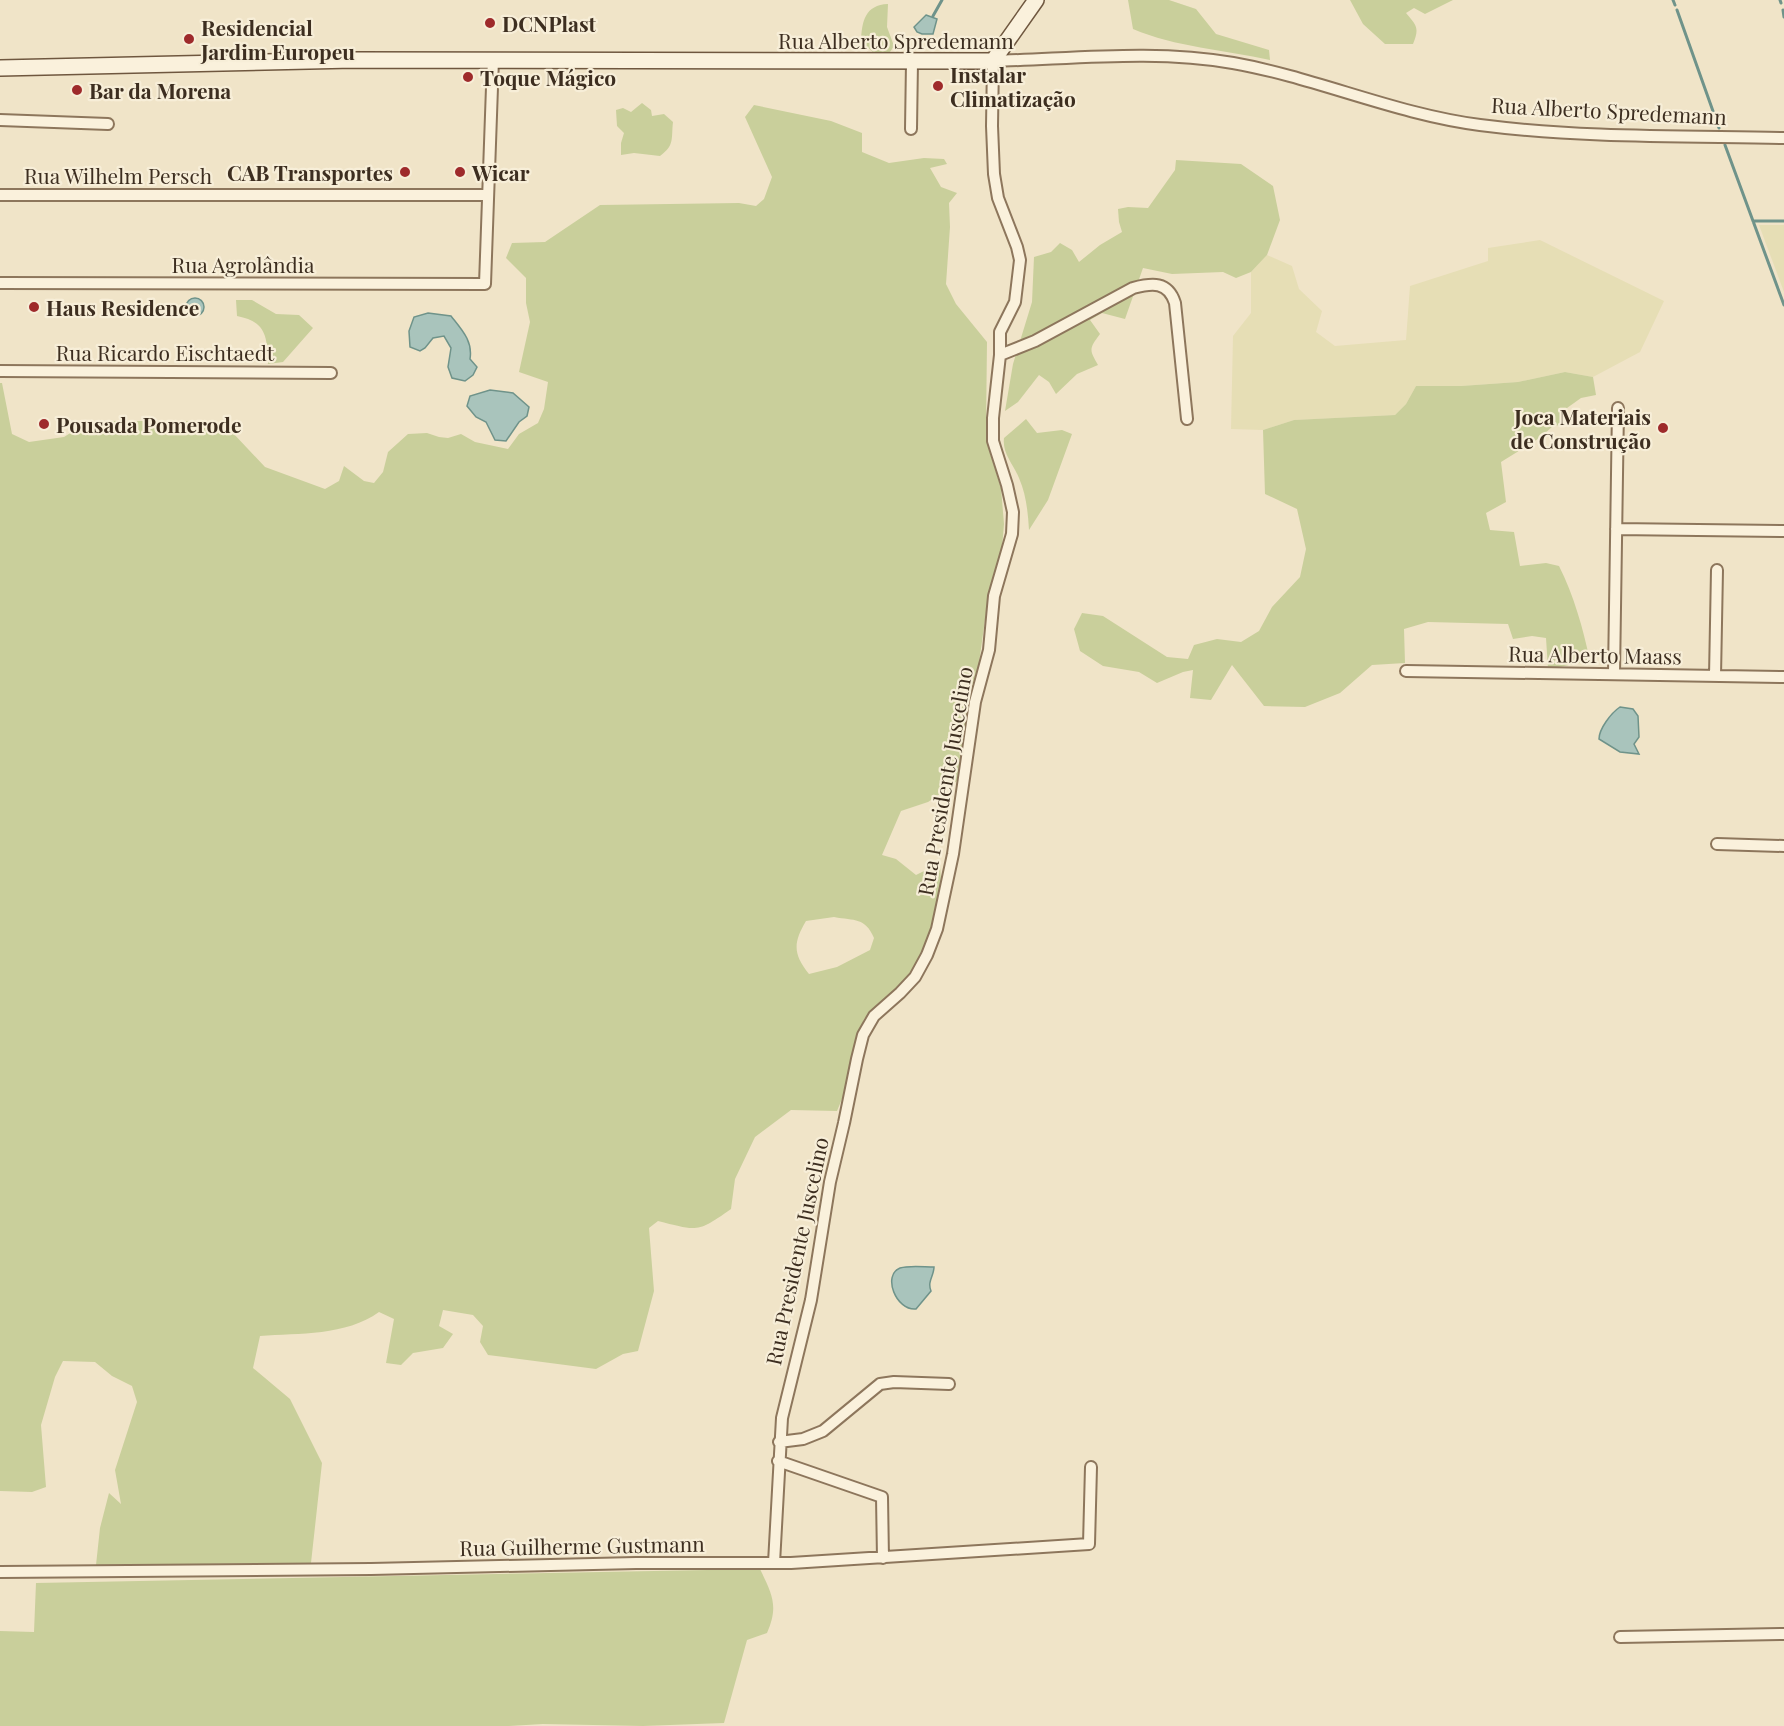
<svg xmlns="http://www.w3.org/2000/svg" width="1784" height="1726" font-family="'Playfair Display',serif">
	<style>
		.farmland { fill: #e6deb5 }
		.green { fill: #c9cf9b; fill-rule: evenodd }
		.water { fill: #a9c4bc; stroke: #6f938a; stroke-width: 1.5 }
		.lines { fill: none; stroke-linecap: round; stroke-linejoin: round }
		.stream { stroke: #6f938a; stroke-width: 3 }
		.street-casing { stroke: #8d765c; stroke-width: 14 }
		.secondary-casing { stroke: #6f573f; stroke-width: 18 }
		.street { stroke: #faf1dc; stroke-width: 10 }
		.secondary { stroke: #faf1dc; stroke-width: 15 }
		.poi-dot { fill: #9e2a2b; stroke: #f7eed8; stroke-width: 2 }
		.labels { text-anchor: middle; dominant-baseline: central; stroke-width: 4.5; stroke-linejoin: round; paint-order: stroke }
		.poi-label { font-size: 21px; font-weight: bold; fill: #3d2e20; stroke: #f7eed8; text-anchor: start }
		.street-label { font-size: 21px; fill: #3d2e20; stroke: #f7eed8 }
	</style>
	<rect width="100%" height="100%" fill="#f0e4c8"/>
	<path class="farmland" d="M1759,225H1784V292Z
		M1540,240L1664,301L1640,352L1593,377L1565,372L1518,382L1461,386H1416L1406,404L1395,415L1294,420L1263,430L1231,429L1233,336L1251,313V272L1267,255L1292,266L1299,289L1322,311L1316,332L1335,346L1406,340L1410,286L1488,261V248Z"/>
	<path class="green" d="M1128,0H1169L1196,9L1216,34L1269,50L1270,60C1225,50 1175,47 1133,29Z
		M1350,0H1453L1425,14L1414,8L1406,13C1416,25 1420,27 1413,44H1385L1363,24Z
		M888,4L887,27L894,46L888,55L875,54L861,41C862,21 865,5 888,4Z
		M642,103L651,110L652,116L664,114L673,122C671,139 675,145 660,156L634,153L621,155V143L624,133L617,126L616,110L623,108L631,112Z
		M754,105L831,121L862,133V152L889,163L924,158L944,159L947,164L930,168L941,187L957,193L949,203L950,227L946,284L956,304L987,342L986,428L990,453L1001,488L1004,524L1002,548L988,598L979,663L969,697L961,777L949,788L928,802L901,811L882,855L896,859L916,875L940,863L941,883L935,919L921,955L913,972L899,988L882,1001L864,1019L844,1094L837,1111L791,1110L755,1137L735,1179L731,1209C697,1233 698,1231 658,1221L649,1228L654,1291L638,1351L623,1354L596,1369L488,1355L480,1342L483,1326L473,1315L443,1310L439,1326L453,1334L443,1348L413,1353L401,1365L386,1363L394,1319L379,1312C346,1336 299,1333 260,1336L253,1368L290,1399L322,1463L311,1563L96,1565L100,1528L109,1493L121,1504L115,1470L137,1402L132,1386L112,1376L95,1362L63,1361L55,1377L41,1425L46,1487L32,1492L0,1491V383H2L12,434L29,442L64,437L80,427L98,421H202L232,432L265,467L325,489L339,481L344,466L364,481L374,483L383,472L388,452L408,434L427,433L439,437L448,438L461,434L475,442L508,449L519,434L538,423L544,409L548,382L519,372L530,322L526,303V278L506,258L512,243L545,242L600,205L739,203L756,206L764,199L772,177L745,117ZM834,917C855,921 865,917 874,938L870,950L837,967L809,974C793,954 793,943 806,921Z
		M1176,160L1241,164L1273,186L1280,220L1267,255L1251,272L1236,278L1223,272L1172,274L1143,268L1125,319L1102,313L1090,320L1100,334C1089,349 1089,349 1098,365L1077,374L1056,394L1049,382L1039,375L1018,402L1005,411L1013,364L1032,302L1034,257L1051,252L1060,243L1072,250L1079,262L1100,245L1122,232L1119,222L1118,209L1128,207L1148,208L1175,170Z
		M236,300H252L276,314L299,315L313,328L283,362L268,364C267,337 267,322 237,316Z
		M1565,372L1593,377L1596,395L1581,398L1567,408V421L1563,426L1554,425L1541,437L1501,462L1506,502L1486,513L1490,530L1514,532L1520,566L1546,563L1559,566C1574,596 1583,628 1590,661L1548,669L1546,638L1532,636L1513,639L1508,624L1428,622L1404,629L1405,663L1372,665L1340,693L1305,707L1264,706L1232,665L1211,700L1190,698L1193,670L1183,672L1157,683L1139,672L1103,666L1080,651L1074,629L1082,613L1103,616L1167,657L1188,659L1194,645L1217,639L1241,642L1259,631L1272,607L1300,577L1306,549L1297,509L1265,494L1263,430L1294,420L1395,415L1406,404L1416,386H1461L1518,382Z
		M1026,419L1037,433L1062,430L1072,434L1048,500L1029,530C1028,512 1026,494 1019,478C1013,464 1002,453 1004,438Z
		M760,1569C772,1594 779,1606 767,1633L747,1640L724,1723L643,1726L543,1724L509,1726H0V1631L34,1632L36,1583Z"/>
	<path class="water" d="M926,15L937,19L933,34H922L917,32L914,27Z
		M186 307a9 9 0 1 1 18 0a9 9 0 1 1-18 0Z
		M428,313L451,316C462,330 473,341 470,359L477,367L473,375L465,381L452,378L448,367L451,348L444,336L433,338L425,348L420,351L410,347L409,331L414,317Z
		M490,390L513,393L529,407L527,416L519,422L506,441L495,440L486,422L476,417L467,406L470,396Z
		M1620,707L1633,709L1638,716L1639,737L1634,744L1639,754L1620,752L1599,739C1599,729 1611,713 1620,707Z
		M934,1267C934,1276 927,1281 931,1291L916,1309C896,1311 882,1275 900,1268C910,1265 924,1267 934,1267Z"/>
	<g class="lines">
		<path class="stream" d="M1673,0L1675,5
			M1780,0L1781,3
			M1677,10L1719,128
			M1783,10L1784,17
			M933,16L942,0
			M1725,145L1784,305
			M1753,221H1784"/>
		<g class="street-casing">
			<path id="street" d="M0,120L108,124
				M911,129L912,62
				M0,195H488
				M0,283L485,284L493,59
				M1000,355L1035,341L1133,288C1152,283 1168,281 1175,303L1187,419
				M0,371L331,373
				M1616,529L1784,531
				M1406,671L1784,677
				M1614,674L1618,408
				M1715,676L1717,570
				M1717,844L1784,846
				M779,1442L803,1439L823,1431L880,1384L894,1382L949,1384
				M778,1461L882,1497L883,1558
				M774,1563L782,1418L811,1300L830,1182L844,1123L857,1059L863,1035L874,1016L900,993L915,977L927,955L937,929L953,854L975,702L989,650L994,596L1012,534L1013,512L1007,485L993,441V418L1000,355V332L1015,302L1020,260L1017,247L998,198L994,174L992,126L993,61C1072,59 1155,49 1233,63C1317,78 1395,114 1480,125C1581,138 1683,136 1784,138
				M0,1572L371,1569L636,1563H791L1089,1544L1091,1467
				M1620,1637L1784,1634"/>
		</g>
		<g class="secondary-casing">
			<path id="secondary" d="M0,68L353,60L993,61L1036,0"/>
		</g>
		<use href="#street" class="street"/>
		<use href="#secondary" class="secondary"/>
	</g>
	<g class="poi-dot">
		<circle cx="490" cy="23" r="6"/>
		<circle cx="189" cy="39" r="6"/>
		<circle cx="468" cy="77" r="6"/>
		<circle cx="938" cy="86" r="6"/>
		<circle cx="77" cy="90" r="6"/>
		<circle cx="405" cy="172" r="6"/>
		<circle cx="460" cy="172" r="6"/>
		<circle cx="34" cy="307" r="6"/>
		<circle cx="44" cy="424" r="6"/>
		<circle cx="1663" cy="428" r="6"/>
	</g>
	<g class="labels">
		<g class="poi-label">
			<text x="502" y="23">DCNPlast</text>
			<text x="201" y="27">Residencial<tspan x="201" dy="24">Jardim Europeu</tspan></text>
			<text x="950" y="74">Instalar<tspan x="950" dy="24">Climatização</tspan></text>
			<text x="480" y="77">Toque Mágico</text>
			<text x="89" y="90">Bar da Morena</text>
			<text x="393" y="172" text-anchor="end">CAB Transportes</text>
			<text x="472" y="172">Wicar</text>
			<text x="46" y="307">Haus Residence</text>
			<text x="1651" y="416" text-anchor="end">Joca Materiais<tspan x="1651" dy="24">de Construção</tspan></text>
			<text x="56" y="424">Pousada Pomerode</text>
		</g>
		<g class="street-label">
			<text x="896" y="40">Rua Alberto Spredemann</text>
			<text transform="translate(1609 110) rotate(3)">Rua Alberto Spredemann</text>
			<text x="118" y="175">Rua Wilhelm Persch</text>
			<text x="243" y="264">Rua Agrolândia</text>
			<text x="165" y="352">Rua Ricardo Eischtaedt</text>
			<text transform="translate(1595 654) rotate(1)">Rua Alberto Maass</text>
			<text transform="translate(944 781) rotate(-80)">Rua Presidente Juscelino</text>
			<text transform="translate(796 1251) rotate(-78)">Rua Presidente Juscelino</text>
			<text transform="translate(582 1545) rotate(-1)">Rua Guilherme Gustmann</text>
		</g>
	</g>
</svg>
